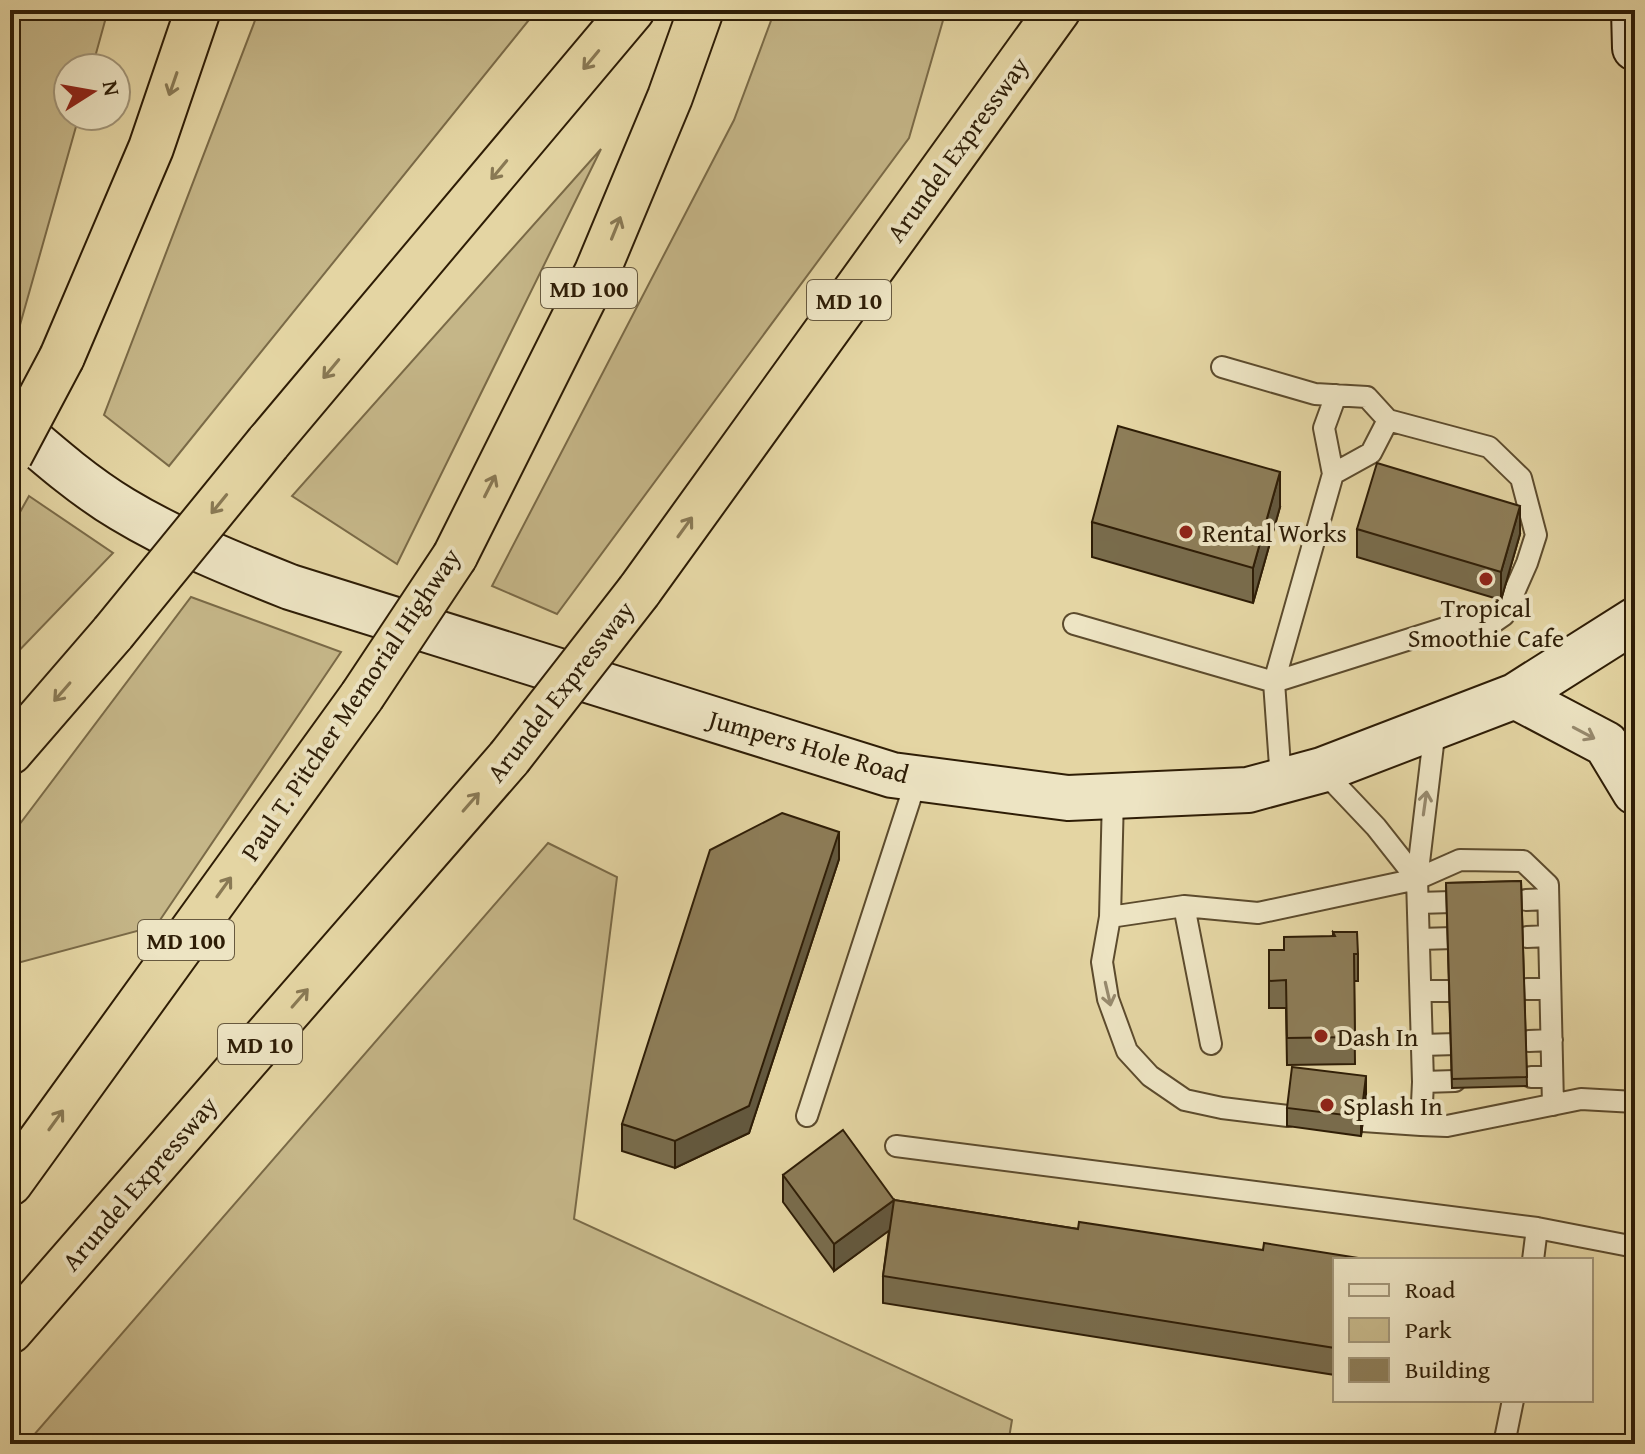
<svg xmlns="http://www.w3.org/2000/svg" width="1645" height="1454" font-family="'Gentium Book Plus',serif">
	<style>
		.green { fill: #c5b688; stroke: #7a6a47; stroke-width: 2 }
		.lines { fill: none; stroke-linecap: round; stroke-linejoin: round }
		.lane-casing { stroke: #5c4b2d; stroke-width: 24 }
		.secondary-casing { stroke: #2e1d06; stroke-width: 48 }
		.highway-casing { stroke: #2e1d06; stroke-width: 48 }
		.lane { stroke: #ede4c3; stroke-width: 20 }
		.secondary { stroke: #ede4c3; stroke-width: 44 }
		.highway { stroke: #e4d5a3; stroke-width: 44 }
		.highway-bridge-casing { stroke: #2e1d06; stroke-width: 48; stroke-linecap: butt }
		.highway-bridge { stroke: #e4d5a3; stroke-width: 44 }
		.wall { fill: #796c4c; stroke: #2e1d06; stroke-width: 2 }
		.shaded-wall { fill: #63583e; stroke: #2e1d06; stroke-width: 2 }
		.building { fill: #8d7d58; stroke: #2e1d06; stroke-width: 2 }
		.oneway { stroke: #897954 }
		.oneway2 { stroke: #978a6e }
		.poi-dot { fill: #8f2418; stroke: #ede4c3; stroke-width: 3 }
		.labels { text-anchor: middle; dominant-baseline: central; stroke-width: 8; stroke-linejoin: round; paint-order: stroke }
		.shield { fill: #ede4c3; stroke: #67593f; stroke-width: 2 }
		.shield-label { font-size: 24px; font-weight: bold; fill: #2e1d06 }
		.street-label { font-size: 26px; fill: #2e1d06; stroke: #ede4c3 }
		.poi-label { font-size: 26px; fill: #2e1d06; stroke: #ede4c3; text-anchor: start }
	</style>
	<rect width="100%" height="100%" fill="#e4d5a3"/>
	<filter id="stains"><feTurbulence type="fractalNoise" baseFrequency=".0025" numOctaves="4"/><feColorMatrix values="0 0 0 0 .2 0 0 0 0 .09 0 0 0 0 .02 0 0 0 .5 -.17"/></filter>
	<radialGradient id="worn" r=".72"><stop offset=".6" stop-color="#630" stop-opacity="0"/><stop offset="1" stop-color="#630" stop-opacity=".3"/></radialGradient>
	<path class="green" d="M10,10H108L92,68H68V116H79L20,325L10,310Z
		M259,10H537L169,466L104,415Z
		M775,10H946L909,138L557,614L492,586L734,120Z
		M601,149L397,564L292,496Z
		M29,496L113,553L10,660V530Z
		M191,597L341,652L156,926L10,965V837Z
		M548,843L617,877L574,1219L1012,1420L1008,1444H26Z"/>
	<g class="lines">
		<g class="lane-casing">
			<path id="lane" d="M1222,367L1315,394L1367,397L1388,420L1489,447L1521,478L1536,535L1527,563L1504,615L1488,626L1467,621L1274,682L1281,780
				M1336,395L1324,428L1333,474L1371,453L1388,420
				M1074,624L1274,682L1333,474
				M1435,728L1417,879L1423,1082L1421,1125L1447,1126L1581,1099L1635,1102
				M1322,770L1376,827L1417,879
				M1113,796L1110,917L1184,906L1258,913L1417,879L1460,860L1523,861L1548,885L1553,1105
				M1526,900L1548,899
				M1418,903L1452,902
				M1184,906L1211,1044
				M1110,917L1102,962L1108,999L1127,1051L1150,1076L1185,1100L1222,1108L1288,1116
				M1527,937L1549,936
				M1419,939L1454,938
				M1527,989H1550
				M1421,991H1454
				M1529,1041L1552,1040
				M1422,1045L1456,1044
				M1531,1077H1552
				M1423,1082L1455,1081
				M807,1116L917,778
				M1363,1121L1421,1125
				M896,1146L1537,1228
				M1533,1260L1537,1228L1635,1247
				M1504,1444L1513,1400"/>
		</g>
		<g class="secondary-casing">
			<path id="secondary" d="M1634,10L1635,48
				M10,422C46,453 82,485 122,509C175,541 232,564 290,587L892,775L1068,798L1248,790L1322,770L1515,696L1635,620
				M1515,696L1606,744L1635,792"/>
		</g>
		<g class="highway-casing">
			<path id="highway" d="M62,357L151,148L198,10
				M268,443L632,10
				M455,556L597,272L670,97L701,10
				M639,591L1058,10
				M10,752L113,633
				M10,1183L362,696
				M10,1331L509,758"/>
		</g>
		<use href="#lane" class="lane"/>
		<use href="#secondary" class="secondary"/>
		<use href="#highway" class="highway"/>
		<g class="highway-bridge-casing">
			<path id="highway-bridge" d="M10,455L62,357
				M113,633L268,443
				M362,696L455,556
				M509,758L639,591"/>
		</g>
		<use href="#highway-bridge" class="highway-bridge"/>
	</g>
	<path class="wall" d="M1280,507L1253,603L1092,557V522Z
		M1357,529L1520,534L1501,600L1357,557Z
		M839,859L749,1133L675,1168L622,1151V1124Z
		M1521,881L1527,1086L1452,1088L1446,883Z
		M1333,932L1358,954V981H1354L1355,1064L1287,1065L1286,1008H1269V950H1284L1333,936Z
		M1366,1095L1361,1136L1287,1126V1108Z
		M783,1175L894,1200L1078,1229L1335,1260V1375L883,1303V1276L889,1230L834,1271L783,1202Z"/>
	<path class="shaded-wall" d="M1280,472V507L1253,603V568Z
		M1520,506V534L1501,600V572Z
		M839,832V859L749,1133L675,1168V1141Z
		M1366,1076V1095L1361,1136V1117Z
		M894,1200V1227L834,1271V1244Z"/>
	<path class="building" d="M1118,426L1280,472L1253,568L1092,522Z
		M1377,463L1520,506L1501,572L1357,529Z
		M782,813L839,832L749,1106L675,1141L622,1124L710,850Z
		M1521,881L1527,1077L1452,1079L1446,883Z
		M1333,932H1357L1358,954H1354L1355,1037L1287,1038L1286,980L1269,981V950H1284V937L1335,936Z
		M1292,1067L1366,1076L1361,1117L1287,1108Z
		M843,1130L894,1200L834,1244L783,1175Z
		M894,1200L1078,1229L1079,1222L1263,1250L1264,1243L1371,1260H1335V1348L883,1276Z"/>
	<defs><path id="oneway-shaft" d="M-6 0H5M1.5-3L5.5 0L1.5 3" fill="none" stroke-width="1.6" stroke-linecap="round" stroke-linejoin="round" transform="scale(2)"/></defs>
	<g class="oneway">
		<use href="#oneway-shaft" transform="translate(591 60) rotate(130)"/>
		<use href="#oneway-shaft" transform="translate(173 84) rotate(109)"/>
		<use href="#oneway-shaft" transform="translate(499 170) rotate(130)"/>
		<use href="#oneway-shaft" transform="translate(616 228) rotate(-68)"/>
		<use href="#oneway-shaft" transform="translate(331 369) rotate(130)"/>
		<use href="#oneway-shaft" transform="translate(490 486) rotate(-63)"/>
		<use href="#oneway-shaft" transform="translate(219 504) rotate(129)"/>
		<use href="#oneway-shaft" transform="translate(685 527) rotate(-54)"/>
		<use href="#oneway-shaft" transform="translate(62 692) rotate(131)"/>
		<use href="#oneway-shaft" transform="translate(471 802) rotate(-49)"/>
		<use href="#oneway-shaft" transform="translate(224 887) rotate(-54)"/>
		<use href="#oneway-shaft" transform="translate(300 998) rotate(-49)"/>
		<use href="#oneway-shaft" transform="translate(56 1120) rotate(-54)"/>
	</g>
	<g class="oneway2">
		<use href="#oneway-shaft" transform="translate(1584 733) rotate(28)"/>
		<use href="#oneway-shaft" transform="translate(1425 803) rotate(-82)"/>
		<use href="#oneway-shaft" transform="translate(1108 994) rotate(77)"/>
	</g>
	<g class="poi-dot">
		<circle cx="1186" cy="532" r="8"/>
		<circle cx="1486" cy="579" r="8"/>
		<circle cx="1321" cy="1036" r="8"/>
		<circle cx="1327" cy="1105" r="8"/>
	</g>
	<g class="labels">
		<g class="shield">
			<rect x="541" y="268" width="96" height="40" rx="6"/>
			<rect x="807" y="280" width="84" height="40" rx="6"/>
			<rect x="138" y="920" width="96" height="40" rx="6"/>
			<rect x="218" y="1024" width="84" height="40" rx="6"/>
		</g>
		<g class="shield-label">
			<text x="589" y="288">MD 100</text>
			<text x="849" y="300">MD 10</text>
			<text x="186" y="940">MD 100</text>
			<text x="260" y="1044">MD 10</text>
		</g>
		<g class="street-label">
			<text transform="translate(957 149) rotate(-54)">Arundel Expressway</text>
			<text transform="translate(560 691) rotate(-52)">Arundel Expressway</text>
			<text transform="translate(350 704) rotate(-56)">Paul T. Pitcher Memorial Highway</text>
			<text transform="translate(809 746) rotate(16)">Jumpers Hole Road</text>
			<text transform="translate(139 1183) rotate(-49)">Arundel Expressway</text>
		</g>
		<g class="poi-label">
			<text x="1202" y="532">Rental Works</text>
			<text x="1486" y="607" text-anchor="middle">Tropical<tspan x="1486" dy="30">Smoothie Cafe</tspan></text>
			<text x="1337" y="1036">Dash In</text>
			<text x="1343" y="1105">Splash In</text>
		</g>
	</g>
	<rect width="1645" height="1454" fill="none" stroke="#e4d5a3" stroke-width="40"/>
	<rect x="12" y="12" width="1621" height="1430" fill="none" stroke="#2e1d06" stroke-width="4"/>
	<rect x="20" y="20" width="1605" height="1414" fill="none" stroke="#2e1d06" stroke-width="2"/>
	<rect x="1333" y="1258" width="260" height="144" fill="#ede4c3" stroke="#a19477" stroke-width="2"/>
	<rect x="1349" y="1284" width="40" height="12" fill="#ede4c3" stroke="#a19477" stroke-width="2"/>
	<text x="1405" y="1298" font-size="24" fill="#2e1d06">Road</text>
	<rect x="1349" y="1318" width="40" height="24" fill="#c5b688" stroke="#a19477" stroke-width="2"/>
	<text x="1405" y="1338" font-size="24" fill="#2e1d06">Park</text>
	<rect x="1349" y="1358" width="40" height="24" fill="#8d7d58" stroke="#a19477" stroke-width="2"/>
	<text x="1405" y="1378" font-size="24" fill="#2e1d06">Building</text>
	<g transform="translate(92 92) rotate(79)"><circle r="38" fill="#ede4c3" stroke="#a19477" stroke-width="2"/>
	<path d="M0-6L14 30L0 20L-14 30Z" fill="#8f2418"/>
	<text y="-12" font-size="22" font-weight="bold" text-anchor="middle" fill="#2e1d06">N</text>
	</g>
	<rect width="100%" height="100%" filter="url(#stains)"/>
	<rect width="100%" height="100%" fill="url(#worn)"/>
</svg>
